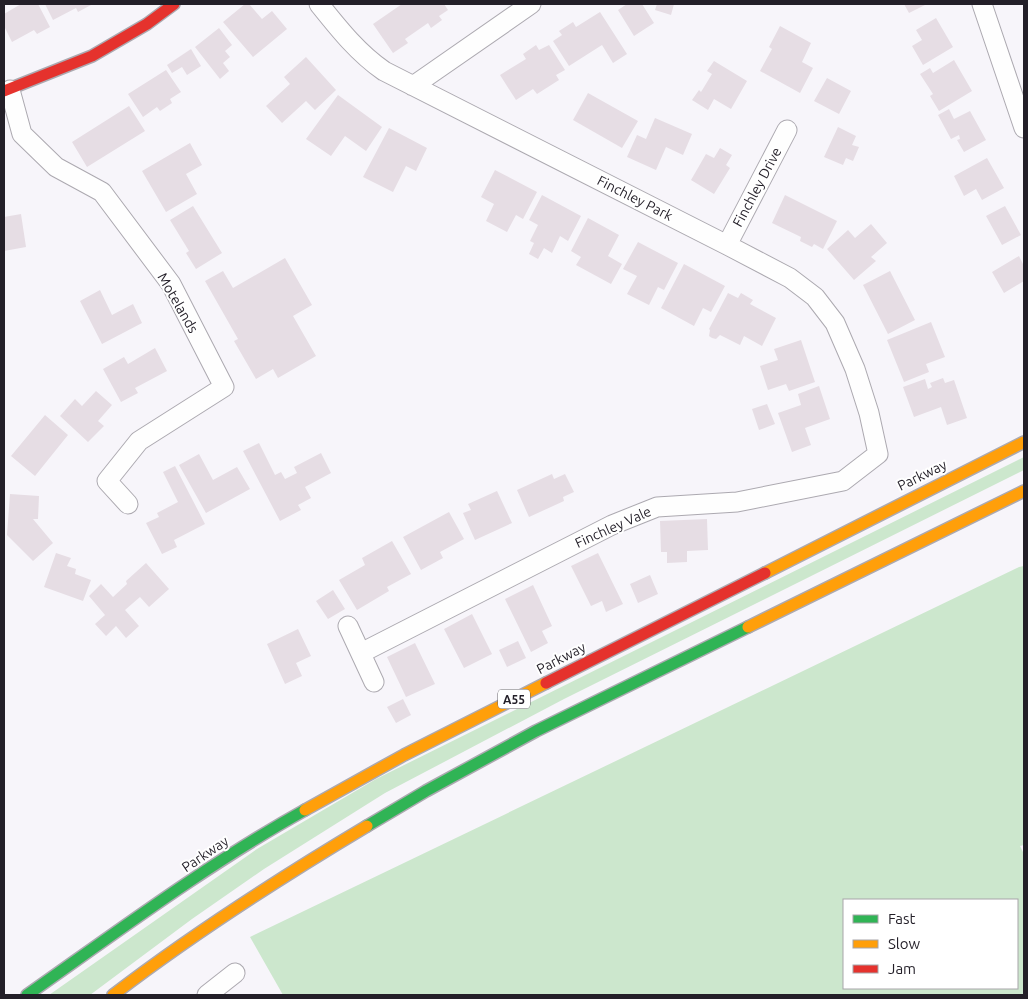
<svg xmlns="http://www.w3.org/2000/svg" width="1028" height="999" font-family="Ubuntu,sans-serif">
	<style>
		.green { fill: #cce7cd; fill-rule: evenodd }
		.building { fill: #e6dde4 }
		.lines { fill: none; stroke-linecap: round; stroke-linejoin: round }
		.street-casing { stroke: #aca9b0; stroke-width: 21 }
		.fast-casing { stroke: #aca9b0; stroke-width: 14 }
		.slow-casing { stroke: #aca9b0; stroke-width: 14 }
		.jam-casing { stroke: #aca9b0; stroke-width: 14 }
		.street { stroke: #fefefe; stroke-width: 19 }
		.fast { stroke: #30b455; stroke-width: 11 }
		.slow { stroke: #ff9f0a; stroke-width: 11 }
		.jam { stroke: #e5322d; stroke-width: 11 }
		.labels { text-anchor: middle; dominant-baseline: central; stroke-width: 4; stroke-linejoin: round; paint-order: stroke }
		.shield { fill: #fff; stroke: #656268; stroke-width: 1 }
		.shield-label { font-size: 12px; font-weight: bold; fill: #231f28 }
		.street-label { font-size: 14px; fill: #231f28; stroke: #fff }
	</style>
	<rect width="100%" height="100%" fill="#f7f5fa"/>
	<path class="green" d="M1024,457V470L564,699L385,793L264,869L192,919L90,995H49L257,849L376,779Z
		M1024,566V845L1020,846L1024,854V995H283L250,937L1019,567ZM844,900H1017V988H844Z"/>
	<path class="building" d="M21,4H38L50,27L37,34L34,30L12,42L4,26V14Z
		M45,4H90L91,5L78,12L76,8L53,20Z
		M245,4H249L262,19L272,11L287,29L253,57L223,22Z
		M402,4H444L448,10L439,16L442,20L431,28L428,23L405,39L408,43L393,53L373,24Z
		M627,4H642L654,23L634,36L618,10Z
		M657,4H674L671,15L655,10Z
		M904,4H927L909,13Z
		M600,12L627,54L613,63L602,45L569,66L553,41L562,35L559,31L573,22L576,27Z
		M936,18L953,47L923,65L912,46L922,40L916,30Z
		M780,26L811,43L802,62L813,68L800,93L760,71L772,49L769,47Z
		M219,28L232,45L225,51L230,57L223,63L229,71L220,79L195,47Z
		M536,45L539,50L549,45L565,70L556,75L559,80L537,94L533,89L516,100L500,75L526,59L523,54Z
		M191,49L201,66L187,75L182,67L172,73L167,65Z
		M306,57L336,90L315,110L306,101L282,123L266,106L290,84L284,77Z
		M954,60L972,91L939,111L930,96L933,94L920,74L930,68L933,73Z
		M714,61L747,81L731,109L714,99L708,110L692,100L699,90L701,92L712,74L707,71Z
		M166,70L181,92L170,99L172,103L160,111L157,107L143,117L128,94Z
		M827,78L851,91L839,114L814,101Z
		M588,93L638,121L622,148L573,120Z
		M338,95L382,127L366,151L345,136L331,156L306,139Z
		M129,106L145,131L87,167L72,142Z
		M949,109L954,119L970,111L986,140L964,152L957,140L960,139L959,135L951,139L938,115Z
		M655,118L692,134L683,155L666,147L656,170L627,157L637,135L646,139Z
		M838,127L856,136L852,145L859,147L853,161L846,158L843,165L824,157Z
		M389,128L427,148L416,171L406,166L393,192L363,177Z
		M190,143L202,165L186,174L197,194L166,212L142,171Z
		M720,148L732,155L726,165L730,168L714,194L691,180L706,154L714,158Z
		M987,158L1004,188L982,200L976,189L964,196L954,176Z
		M495,170L537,192L523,219L516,215L507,232L486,221L494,204L481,197Z
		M542,195L581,216L568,241L560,236L552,253L544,248L538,259L529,254L534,243L530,241L538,225L529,220Z
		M785,195L837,221L823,249L814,244L812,247L800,241L801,237L772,223Z
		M193,206L222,253L196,269L186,253L189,251L170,220Z
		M1005,206L1021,235L1002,245L986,216Z
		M21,214L26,247L4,251V217Z
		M588,218L619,235L608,256L622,264L611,284L576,265L581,257L571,251Z
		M871,224L887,243L871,257L876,261L854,280L827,249L848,230L855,238Z
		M638,242L678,263L664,290L658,287L649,305L627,294L637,276L623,269Z
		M1019,256L1024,266V281L1004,293L992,272Z
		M285,258L312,305L293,316L316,356L278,378L273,369L256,379L234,341L238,339L205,281L223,271L233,288Z
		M684,264L725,286L711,312L703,308L694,326L661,308Z
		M890,271L915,320L888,334L863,285Z
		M100,290L112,315L133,304L142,323L102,344L80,301Z
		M728,293L738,298L741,293L753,300L750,304L776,318L762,346L744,336L740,345L720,335L716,339L712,338L709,336L710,330L709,329Z
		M931,322L945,357L926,364L929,372L904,382L887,340Z
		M801,340L815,382L789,391L786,384L768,390L760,366L778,360L774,349Z
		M155,348L167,371L135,388L138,393L121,402L103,369L124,357L128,364Z
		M943,378L945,383L954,380L967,418L947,425L941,407L914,417L903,387L925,379L928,389L932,387L930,383Z
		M819,386L830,419L805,428L811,445L792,452L778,413L801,405L798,394Z
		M96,391L112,405L98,421L104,426L88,442L60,416L75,399L82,406Z
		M767,404L775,424L759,430L752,409Z
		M45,415L68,435L35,476L11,456Z
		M259,443L275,475L281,472L285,479L297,473L294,467L321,453L331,473L305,487L311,498L298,505L301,510L280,521L243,451Z
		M199,454L213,480L237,467L250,489L206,513L179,465Z
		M175,466L205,524L174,540L177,547L162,554L146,523L159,517L157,513L178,502L163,472Z
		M552,474L554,479L565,474L574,492L563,497L564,501L529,517L517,490Z
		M497,491L512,523L475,540L463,513L471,510L468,504Z
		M10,494L39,496L38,519H33L53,543L33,561L7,535Z
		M449,512L464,539L440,552L443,558L421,570L403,537Z
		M707,519L708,550L687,551V562L667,563V552H661L660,521Z
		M392,541L411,574L387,587L389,591L357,610L339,580L365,565L362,558Z
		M56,553L71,558L67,566L76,569L75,574L91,580L83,601L44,587Z
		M598,553L623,604L606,612L602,601L591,606L571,566Z
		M146,563L169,589L149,607L140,597L125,610L139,626L126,638L116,626L106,636L95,624L105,615L89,596L101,584L113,597L127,584L126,581Z
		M650,575L658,594L638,603L630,584Z
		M533,585L552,626L542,631L548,643L531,652L505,599Z
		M333,590L345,609L328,619L316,601Z
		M472,614L492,654L464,668L444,629Z
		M298,629L311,656L296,663L302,676L285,684L267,644Z
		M518,641L526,658L507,667L499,650Z
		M415,643L435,684L406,697L387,657Z
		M403,699L411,715L396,723L387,707Z"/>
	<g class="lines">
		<g class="street-casing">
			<path id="street" d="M319,4C339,29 358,53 384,71L727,245L790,278L815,297L835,323L855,369L869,413L878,454L843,481L737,502L657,507L612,525L361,653
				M982,4L1024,128
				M413,86L531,4
				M10,90L22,134L56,167L102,192L171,284L224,387L139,441L107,481L128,504
				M727,245L787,130
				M348,626L374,682
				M207,995L235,973"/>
		</g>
		<g class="fast-casing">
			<path id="fast" d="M367,826L426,791L536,731L748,627
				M27,995C118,931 208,864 305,810"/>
		</g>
		<g class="slow-casing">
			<path id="slow" d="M765,573L1024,442
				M748,627L1024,491
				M305,810L404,755L546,683
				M113,995C194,933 280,878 367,826"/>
		</g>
		<g class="jam-casing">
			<path id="jam" d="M4,91L92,56L147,24L174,4
				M546,683L765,573"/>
		</g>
		<use href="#street" class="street"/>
		<use href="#fast" class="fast"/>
		<use href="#slow" class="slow"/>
		<use href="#jam" class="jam"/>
	</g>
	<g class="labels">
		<rect class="shield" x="498" y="689.5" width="32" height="19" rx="4"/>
		<g class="shield-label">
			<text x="514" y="699">A55</text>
		</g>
		<g class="street-label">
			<text transform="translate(757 187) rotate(-62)">Finchley Drive</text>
			<text transform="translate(635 198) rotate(27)">Finchley Park</text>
			<text transform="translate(178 303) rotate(60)">Motelands</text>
			<text transform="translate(922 475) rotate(-26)">Parkway</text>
			<text transform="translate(613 527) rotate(-24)">Finchley Vale</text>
			<text transform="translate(561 658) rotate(-27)">Parkway</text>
			<text transform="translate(205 854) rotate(-34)">Parkway</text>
		</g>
	</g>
	<rect width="1028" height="999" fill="none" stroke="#231f28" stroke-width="10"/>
	<rect x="843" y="899" width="175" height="90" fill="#ffffff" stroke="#a7a5a9"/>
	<rect x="853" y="915" width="25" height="8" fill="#30b455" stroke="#a7a5a9"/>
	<text x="888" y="924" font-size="15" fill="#231f28">Fast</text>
	<rect x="853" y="940" width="25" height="8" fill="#ff9f0a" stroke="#a7a5a9"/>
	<text x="888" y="949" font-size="15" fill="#231f28">Slow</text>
	<rect x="853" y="965" width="25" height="8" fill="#e5322d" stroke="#a7a5a9"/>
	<text x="888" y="974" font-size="15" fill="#231f28">Jam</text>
</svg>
